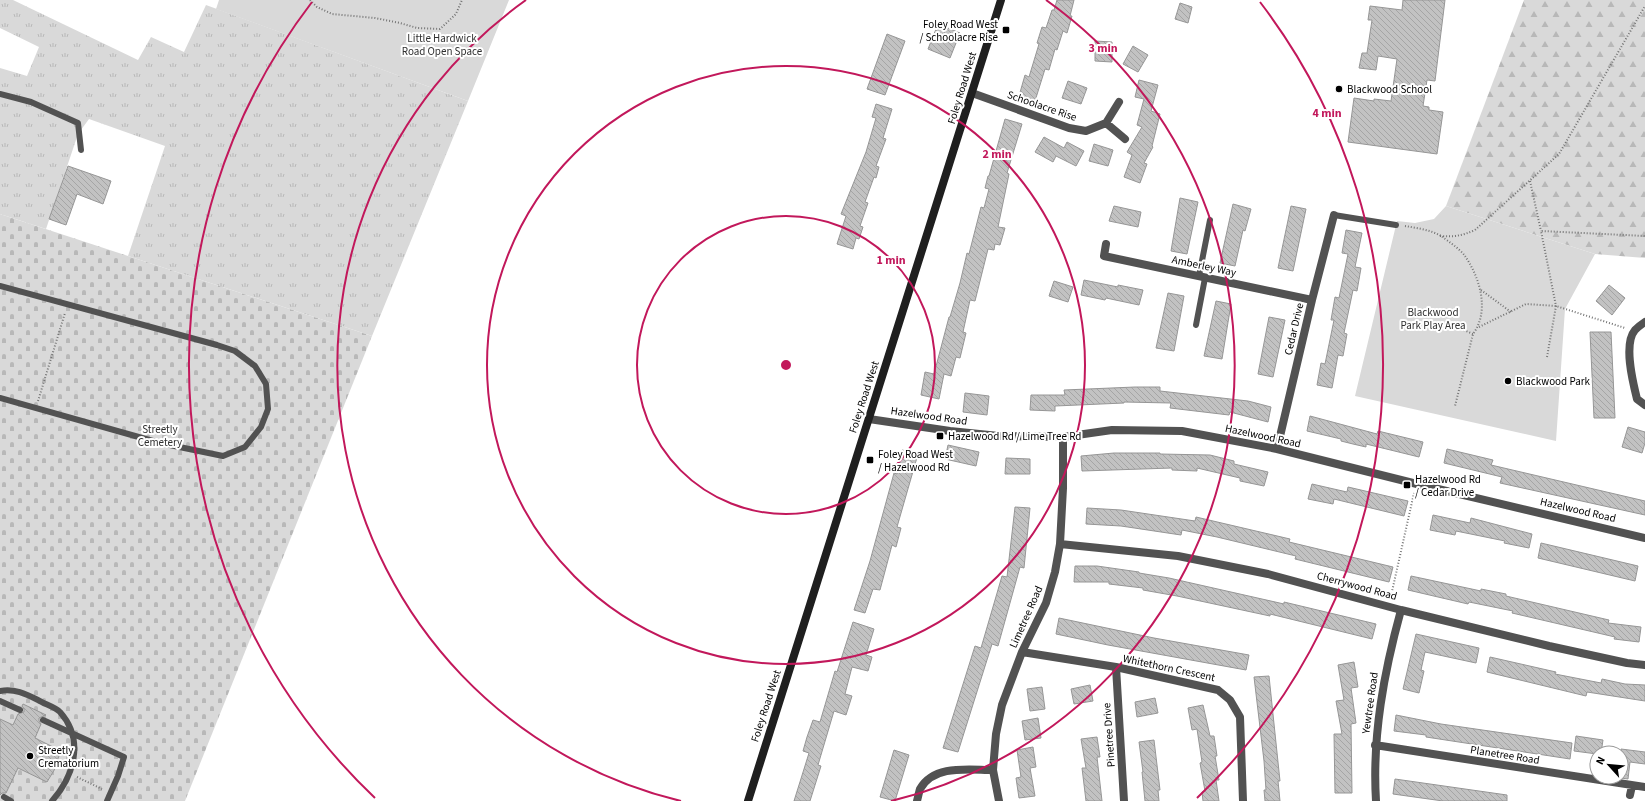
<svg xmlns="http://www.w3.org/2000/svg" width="1645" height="801" font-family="'Source Sans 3',sans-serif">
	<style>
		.grass { fill: url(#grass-tufts) }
		.forest { fill: url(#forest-firs) }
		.cemetery { fill: url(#cemetery-stones) }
		.green { fill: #d9d9d9 }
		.building { fill: url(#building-back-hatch); stroke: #969696 }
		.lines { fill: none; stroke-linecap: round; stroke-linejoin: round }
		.path { stroke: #747474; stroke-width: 2; stroke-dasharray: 1 2; stroke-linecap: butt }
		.service { stroke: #525252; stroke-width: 6 }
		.minor { stroke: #525252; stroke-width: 8 }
		.secondary { stroke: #1f1f1f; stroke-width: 8 }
		.ring { fill: none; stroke: #c2185b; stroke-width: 2 }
		.poi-dot { fill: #000; stroke: #fff; stroke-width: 1.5 }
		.labels { text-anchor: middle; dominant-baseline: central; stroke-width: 4; stroke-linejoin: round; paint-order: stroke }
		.poi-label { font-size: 11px; fill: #000; stroke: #fff; text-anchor: start }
		.park-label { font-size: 11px; fill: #303030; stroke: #fff }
		.street-label { font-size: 11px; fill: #000; stroke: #fff }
		.centre { fill: #c2185b; stroke: #fff; stroke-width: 2 }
		.ring-label { font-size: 12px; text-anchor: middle; font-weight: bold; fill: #c2185b; stroke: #fff; stroke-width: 4; stroke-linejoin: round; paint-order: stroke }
	</style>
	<defs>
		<pattern id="grass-tufts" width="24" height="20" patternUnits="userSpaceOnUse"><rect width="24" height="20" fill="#d9d9d9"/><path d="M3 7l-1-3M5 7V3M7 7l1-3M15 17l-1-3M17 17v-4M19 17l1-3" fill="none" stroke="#b8b8b8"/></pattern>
		<pattern id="forest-firs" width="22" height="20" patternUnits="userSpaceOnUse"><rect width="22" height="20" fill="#d9d9d9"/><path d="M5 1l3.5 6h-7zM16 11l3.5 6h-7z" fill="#b8b8b8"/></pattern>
		<pattern id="cemetery-stones" width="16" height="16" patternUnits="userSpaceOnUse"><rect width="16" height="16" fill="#d9d9d9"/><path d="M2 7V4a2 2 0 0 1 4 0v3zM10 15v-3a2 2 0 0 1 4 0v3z" fill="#b8b8b8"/></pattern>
		<pattern id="building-back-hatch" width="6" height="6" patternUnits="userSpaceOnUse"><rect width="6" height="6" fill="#c2c2c2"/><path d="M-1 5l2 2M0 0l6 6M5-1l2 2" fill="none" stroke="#a5a5a5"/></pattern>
	</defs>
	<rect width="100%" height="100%" fill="#fff"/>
	<path class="grass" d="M0,0H13L138,60L151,37L184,52L206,5L468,101L372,336L128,256L165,146L89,119L78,134L46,229L0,214V68L27,76L39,47L0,28Z"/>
	<path class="forest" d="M1524,0H1645V258L1595,254L1446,206Z"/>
	<path class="cemetery" d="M0,214L372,336L185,801H0Z"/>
	<path class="green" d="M219,0H509L468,101L216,9Z
		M1446,206L1595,254L1565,309L1556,441L1355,396L1397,221L1415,223L1434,219Z"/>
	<path class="building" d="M1057,0H1074L1070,16H1072L1067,33L1063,31L1057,50L1055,49L1049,70L1045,69L1035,101L1019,96L1025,75L1029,77L1039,44L1037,43L1042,27L1046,28L1052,10H1054Z
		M1403,0H1445L1435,81L1427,80L1423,106L1429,107V110L1443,112L1437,154L1348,142L1354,98L1374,101V99L1391,101L1397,59L1378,56L1376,70L1359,68L1362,53H1367L1372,20H1368L1370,6L1402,10Z
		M1180,3L1192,7L1188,23L1175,19Z
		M938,24L960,33L950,58L928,49Z
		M887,34L905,41L885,95L867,89Z
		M1095,41L1112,42V62L1095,61Z
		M1133,46L1148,55L1138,72L1123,64Z
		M1139,80L1158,85L1151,111L1160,114L1152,146L1153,147L1144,163L1147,164L1140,183L1124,177L1132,155L1127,152L1142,127L1137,125L1144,99L1135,97Z
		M1068,81L1087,88L1081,104L1062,98Z
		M876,104L892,109L883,138L886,139L876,166L879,167L876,178L874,177L865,202L868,203L860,226L863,227L859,239L856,238L853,249L837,244L846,216L841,214L866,152L876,118L872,117Z
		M1005,119L1022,124L1007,173L1009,174L998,227L1005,228L1000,245L995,244L994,250L988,249L975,301L970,300L963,332L966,333L960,358L956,357L951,376L944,374L939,399L921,395L925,372L934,374L949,317H950L960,283L967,253L969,254L981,207L984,208L989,189L985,188L988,176H989Z
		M1044,137L1064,148L1067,142L1084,151L1076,166L1056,156L1053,162L1035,152Z
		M1094,144L1113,150L1108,166L1089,161Z
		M68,166L111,181L103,204L77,194L66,225L49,219Z
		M1180,198L1198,202L1187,254L1171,251Z
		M1233,204L1251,209L1245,231L1243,230L1235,266L1220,263Z
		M1114,206L1141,212L1138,227L1109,221Z
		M1291,206L1306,209L1293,271L1278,268Z
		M1346,230L1362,233L1355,267L1361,268L1357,291L1353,290L1344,333L1347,334L1343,356L1338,355L1332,388L1317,385L1321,363L1325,364L1334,320H1331L1335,297L1339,298L1348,254L1342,253Z
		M1084,280L1118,287V285L1143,290L1139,305L1106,298L1105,300L1081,295Z
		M1054,281L1073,287L1068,302L1049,296Z
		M1609,285L1625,298L1612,315L1596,301Z
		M1168,293L1184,296L1174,351L1156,348Z
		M1216,301L1231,304L1222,359L1204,356Z
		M1269,317L1285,320L1273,377L1258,374Z
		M1590,332H1611L1615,418H1594Z
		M1135,387H1160V391L1248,401L1271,407L1268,422L1230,412L1229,415L1170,408L1171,403L1124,402V403L1055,406V411L1030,410L1031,395H1065L1064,390Z
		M965,393L989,396L987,415L963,412Z
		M1310,416L1377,434L1378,431L1423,442L1419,457L1366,444V447L1353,444L1341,441V439L1307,431Z
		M1628,427L1645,432V443L1642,453L1622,447Z
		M948,445L979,452L976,466L945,459Z
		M1447,449L1493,460L1491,465L1645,501V515L1500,483L1502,477L1444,463Z
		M902,450L918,454L897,527L901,528L896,547L892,545L880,590L873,589L865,613L854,610L870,561L894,473L897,474Z
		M1114,453H1160V454L1210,455L1234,461V464L1268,472L1264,486L1240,481V478L1197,468V471L1172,470V468L1082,471L1081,456Z
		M1006,458L1030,459V474H1005Z
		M1312,484L1347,492L1348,487L1408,501L1404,516L1334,499L1333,504L1308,499Z
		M1015,507L1030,508L1024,568L1020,567L998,646L992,644L958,752L943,748L975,646L981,648L1002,576L1007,577Z
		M1087,508L1121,510L1195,521L1196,517L1290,539L1289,542L1393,567L1389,582L1295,559L1296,556L1217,537L1182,530L1181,535L1121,526L1086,524Z
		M1433,515L1470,523L1471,518L1532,534L1529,548L1504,543L1505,541L1456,531L1455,535L1430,530Z
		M1541,543L1638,566L1635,581L1538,558Z
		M1075,566H1097L1139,572V573L1169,578L1284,604V602L1376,624L1372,639L1270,614V616L1177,596L1143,590V588L1109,584V582H1074Z
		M1411,576L1481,591V589L1506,594V596L1609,620L1608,623L1641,627L1639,642L1614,639L1615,637L1512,613L1513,611L1469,602L1468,604L1408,590Z
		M1059,618L1154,638L1249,655L1246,670L1108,645L1056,634Z
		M853,622L874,629L866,655L872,657L868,671L852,667L845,694L852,696L846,715L834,711L818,765L821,766L810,801H794L809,753L803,751L807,737L813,720L820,722L835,671L837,672Z
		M1416,634L1479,648L1476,663L1425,652L1421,670L1424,671L1419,693L1403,689Z
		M1490,657L1556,672L1555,674L1601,683L1602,679L1625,684L1645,685V701L1587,692L1586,696L1487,672Z
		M1354,662L1358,687L1351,688L1356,723L1351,724L1352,793H1335L1334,734H1342L1336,701L1344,700L1338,665Z
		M1269,676L1280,781H1278L1280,801H1265L1264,790H1266L1264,761L1254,677Z
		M1090,685L1093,701L1074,704L1071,689Z
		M1042,687L1045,709L1030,711L1027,689Z
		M1155,698L1158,713L1137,717L1135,702Z
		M23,704L46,715L39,718V721L41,724L35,738L61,751L57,761L59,762L47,782L18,768L6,793H2L0,795V719L13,725L18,714L24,712V709L22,706Z
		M1203,705L1210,736H1214L1217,756H1215L1219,780H1216L1219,801H1203L1202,792L1205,791L1200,763L1202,762L1197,729L1192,730L1188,708Z
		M1396,715L1441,724L1572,743L1570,759L1426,737V735L1394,731Z
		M1038,718L1041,738L1025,740L1022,721Z
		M1576,736L1603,740L1601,753H1597V754L1574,751Z
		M1097,737L1100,757H1097L1102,801H1086L1082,768H1086L1081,739Z
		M1154,740L1160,790H1158L1159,801H1145L1142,772H1143L1139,742Z
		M1033,747L1036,767L1030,768L1035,796L1019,798L1016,778L1021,777L1017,750Z
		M1621,749L1645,752V764L1630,762L1628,779L1621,778Z
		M894,750L909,755L895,801L880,797Z
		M1395,779L1507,795V801H1443L1393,794Z"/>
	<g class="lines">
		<path class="path" d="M310,0L317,7L332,14L375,18L400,23L417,28L440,29L456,14L462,0
			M1530,181L1541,231
			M1405,226C1417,228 1431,230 1441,236C1448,241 1460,249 1465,256C1480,278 1490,311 1473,334L1455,406
			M1440,236C1453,237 1462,236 1475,230L1559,154L1645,6
			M1481,290L1511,312
			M1450,324L1473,334
			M1479,327L1526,304L1556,306L1625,328
			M1547,357L1556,306L1541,231L1645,236
			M38,401L65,313
			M1391,596L1414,493
			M77,777L102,789"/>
		<path class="service" d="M0,94L31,102L78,123L81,150
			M1334,215L1396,225
			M1199,276L1210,220
			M0,286L217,345L235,351L255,366L266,384L268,409L261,427L245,447L223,456L160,443L0,398
			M1196,325L1205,278
			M0,691C14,688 26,694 38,700C44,704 55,707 60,712C85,740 74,776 52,801
			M0,701L20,710
			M43,720L124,757L118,776L107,801
			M4,797L11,801"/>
		<path class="minor" d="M972,93L1069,128L1086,131L1106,123L1119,102
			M1106,123L1125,139
			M1106,244L1104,256L1312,300
			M1645,322C1642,324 1638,327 1635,330C1623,344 1633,383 1637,399L1645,405
			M869,419L950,431L999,436L1063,437L1112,430L1182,431L1277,449L1417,484L1645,538
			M1277,449L1312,300L1334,215
			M1060,544L1178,556L1268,574L1401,610L1549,646L1627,663L1645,665
			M1022,652L1116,667L1218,690L1230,700L1240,717L1243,801
			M1116,667L1124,801
			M1375,745L1645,787
			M1630,795L1632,786
			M917,801C918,797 919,792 920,789C934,764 969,770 993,770
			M999,801L993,770L996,734L1002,705L1022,652L1046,603L1055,572L1060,544L1063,488V437
			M1376,801C1372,736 1384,672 1401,610"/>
		<path class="secondary" d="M748,801L1001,0"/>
	</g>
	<g class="ring">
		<circle cx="786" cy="365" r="149"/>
		<circle cx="786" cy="365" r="299"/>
		<path d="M681 801A448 448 0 0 1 526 0M1046 0A448 448 0 0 1 891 801"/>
		<path d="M375 798A597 597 0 0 1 312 2M1260 2A597 597 0 0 1 1197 798"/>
	</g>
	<g class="poi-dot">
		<rect x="1002" y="26" width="8" height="8" rx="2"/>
		<circle cx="1339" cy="89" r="4"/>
		<circle cx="1508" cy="381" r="4"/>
		<rect x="936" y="432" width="8" height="8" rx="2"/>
		<rect x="866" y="456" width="8" height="8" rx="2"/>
		<rect x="1403" y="481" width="8" height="8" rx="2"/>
		<circle cx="30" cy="756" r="4"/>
	</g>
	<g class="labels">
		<g class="poi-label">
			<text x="998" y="24" text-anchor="end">Foley Road West<tspan x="998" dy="13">/ Schoolacre Rise</tspan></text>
			<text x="1347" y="89">Blackwood School</text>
			<text x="1516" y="381">Blackwood Park</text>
			<text x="948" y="436">Hazelwood Rd / Lime Tree Rd</text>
			<text x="878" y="454">Foley Road West<tspan x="878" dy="13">/ Hazelwood Rd</tspan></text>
			<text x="1415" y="479">Hazelwood Rd<tspan x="1415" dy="13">/ Cedar Drive</tspan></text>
			<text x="38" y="750">Streetly<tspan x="38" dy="13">Crematorium</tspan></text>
		</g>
		<g class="park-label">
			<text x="442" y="38">Little Hardwick<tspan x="442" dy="13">Road Open Space</tspan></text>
			<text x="1433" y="312">Blackwood<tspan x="1433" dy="13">Park Play Area</tspan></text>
			<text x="160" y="429">Streetly<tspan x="160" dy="13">Cemetery</tspan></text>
		</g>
		<g class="street-label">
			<text transform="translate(962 88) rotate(-73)">Foley Road West</text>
			<text transform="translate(1042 106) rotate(19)">Schoolacre Rise</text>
			<text transform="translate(1204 266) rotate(12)">Amberley Way</text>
			<text transform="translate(1294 329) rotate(-77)">Cedar Drive</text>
			<text transform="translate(864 397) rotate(-72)">Foley Road West</text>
			<text transform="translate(929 416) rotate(8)">Hazelwood Road</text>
			<text transform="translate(1263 436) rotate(12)">Hazelwood Road</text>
			<text transform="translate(1578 510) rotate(13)">Hazelwood Road</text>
			<text transform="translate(1357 586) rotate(15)">Cherrywood Road</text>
			<text transform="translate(1026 617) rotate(-66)">Limetree Road</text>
			<text transform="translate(1169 668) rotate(12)">Whitethorn Crescent</text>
			<text transform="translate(1370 703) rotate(-82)">Yewtree Road</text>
			<text transform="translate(766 706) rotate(-72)">Foley Road West</text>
			<text transform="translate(1109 735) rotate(-94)">Pinetree Drive</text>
			<text transform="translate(1505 755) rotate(9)">Planetree Road</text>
		</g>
	</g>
	<circle cx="786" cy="365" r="6" class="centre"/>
	<g class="ring-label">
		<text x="1103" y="52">3 min</text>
		<text x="1327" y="117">4 min</text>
		<text x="997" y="158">2 min</text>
		<text x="891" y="264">1 min</text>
	</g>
	<g transform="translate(1609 765) rotate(297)"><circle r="19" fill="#ffffff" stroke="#999999"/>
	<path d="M0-3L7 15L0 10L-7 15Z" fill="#000000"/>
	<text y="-6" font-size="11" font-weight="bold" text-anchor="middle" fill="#000000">N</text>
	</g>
</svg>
